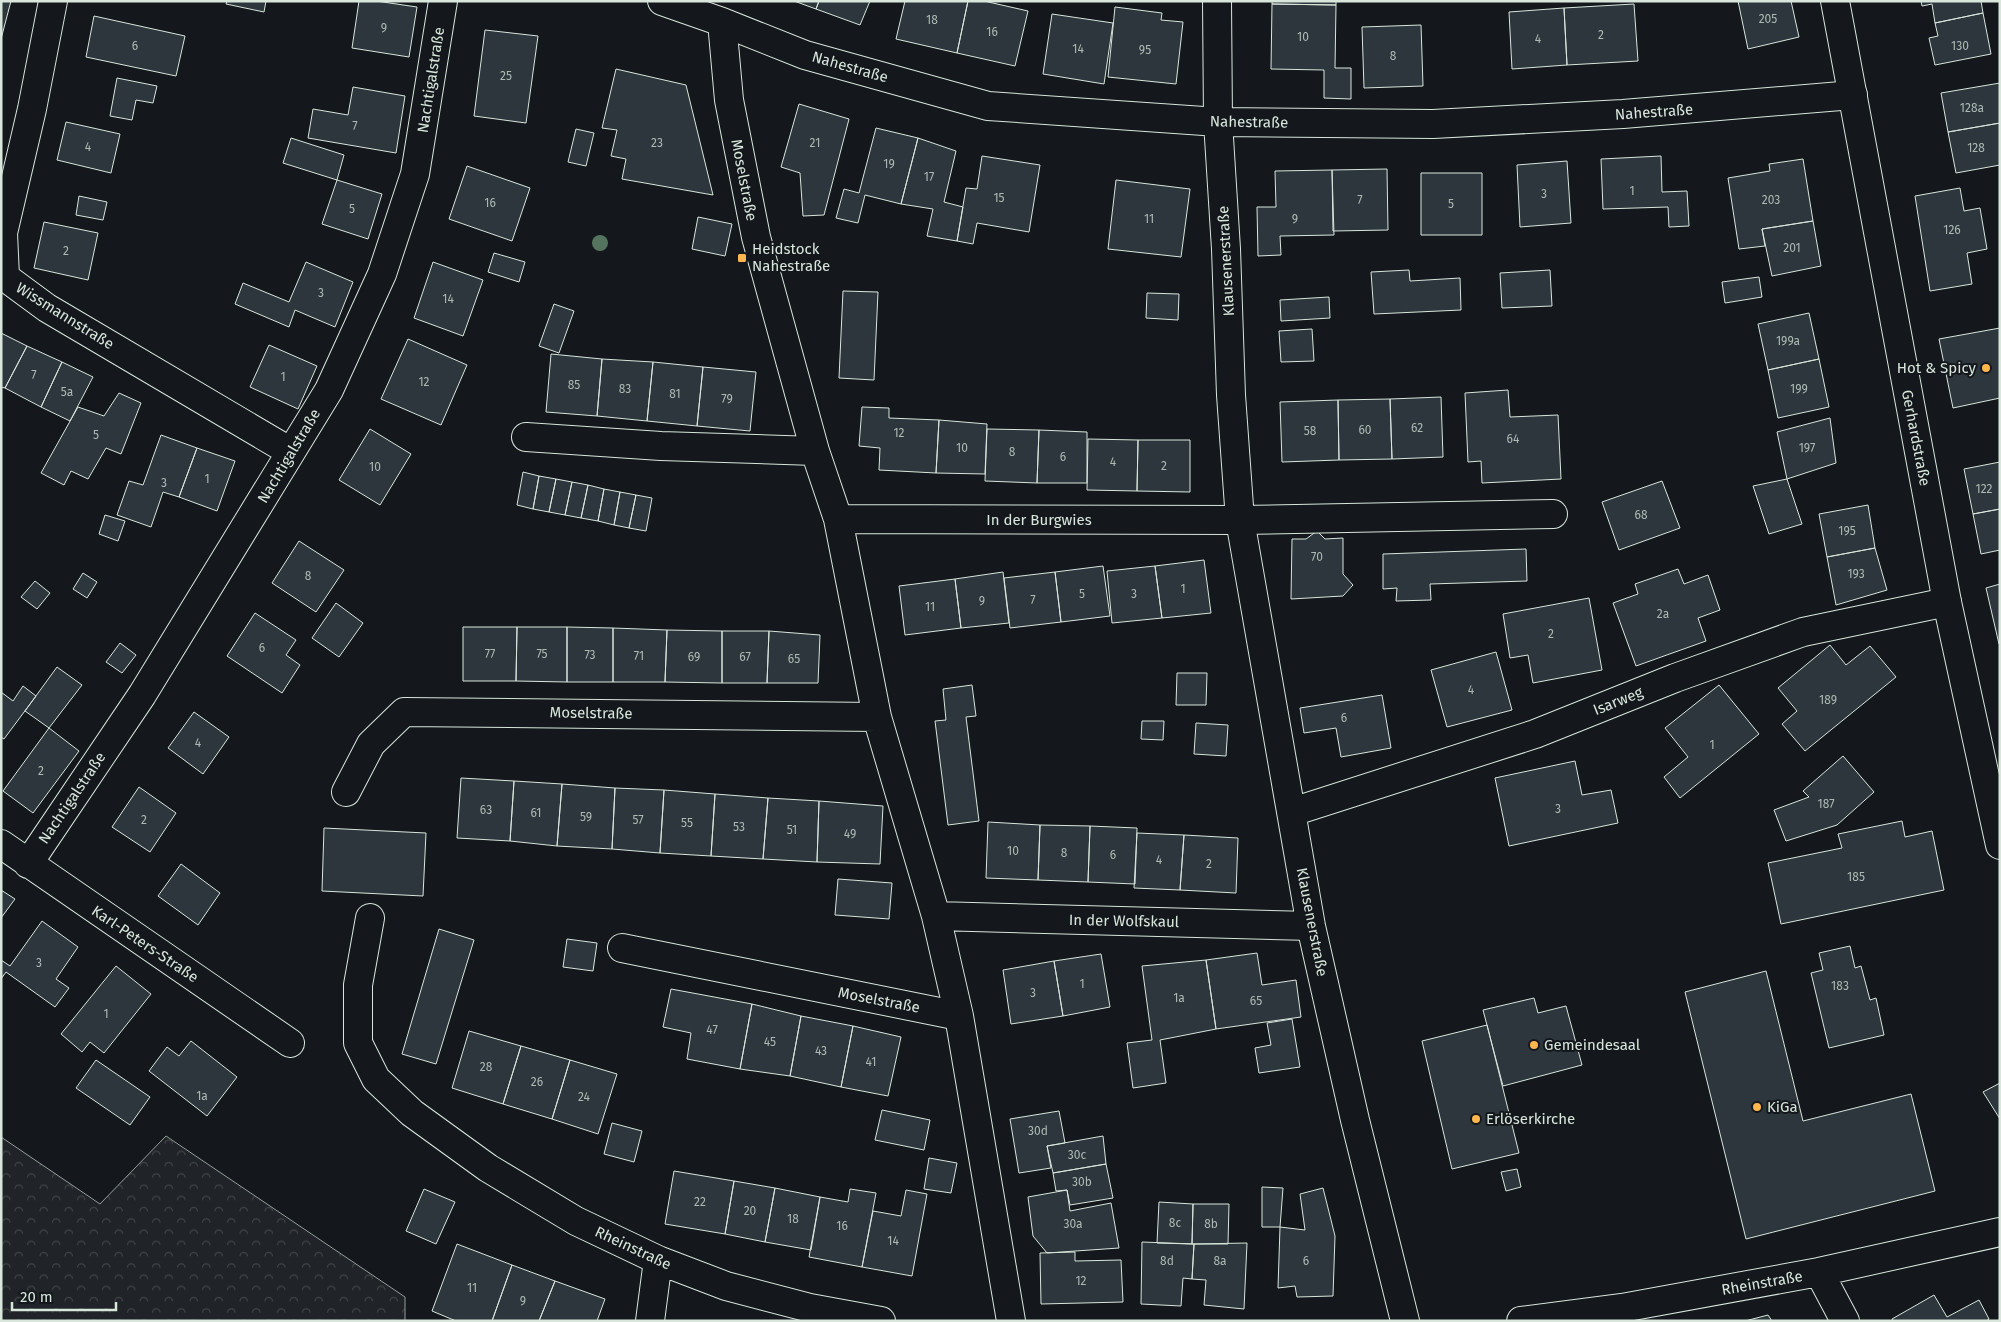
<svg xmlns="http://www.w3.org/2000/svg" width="2001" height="1322" font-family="'Fira Sans',sans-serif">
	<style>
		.forest { fill: url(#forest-crowns); stroke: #939e99 }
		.building { fill: #2c363c; stroke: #d8e6dc }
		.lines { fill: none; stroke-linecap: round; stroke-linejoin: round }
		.street-casing { stroke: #d8e6dc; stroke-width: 30 }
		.secondary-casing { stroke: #d8e6dc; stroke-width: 30 }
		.street { stroke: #14181c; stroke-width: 28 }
		.secondary { stroke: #14181c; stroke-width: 28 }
		.tree { fill: #55745f }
		.poi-dot { fill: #ffb74d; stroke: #14181c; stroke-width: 2 }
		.labels { text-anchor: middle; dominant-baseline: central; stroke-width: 4; stroke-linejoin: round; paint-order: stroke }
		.number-label { font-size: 12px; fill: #adbab4 }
		.street-label { font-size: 15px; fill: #d8e6dc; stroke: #14181c }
		.poi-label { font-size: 15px; fill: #d8e6dc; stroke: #14181c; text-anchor: start }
	</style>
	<defs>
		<pattern id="forest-crowns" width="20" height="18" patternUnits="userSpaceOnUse" patternTransform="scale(1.25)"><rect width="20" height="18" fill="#202428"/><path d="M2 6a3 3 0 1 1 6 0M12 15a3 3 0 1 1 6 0" fill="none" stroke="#404447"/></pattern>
	</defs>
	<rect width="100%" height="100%" fill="#14181c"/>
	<path class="forest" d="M166,1136L405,1297V1321H1V1137L100,1204Z"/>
	<path class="building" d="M1,1H11L1,39Z
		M227,1H266L264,12L226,4Z
		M359,1H376L417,7L409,57L352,48Z
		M794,1H819L816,9Z
		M819,1H870L860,25L816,9Z
		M905,1H968L957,53L896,39Z
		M968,1H984L1028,11L1015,66L957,53Z
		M1272,1H1336V5L1272,4Z
		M1738,1H1791L1799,37L1748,49Z
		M1921,1H1981L1983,13L1935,23L1932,4L1922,6Z
		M1272,4L1336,5L1335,68H1351V99L1324,98V70L1271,69Z
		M1634,4L1638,61L1567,65L1564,8Z
		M1115,7L1162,13L1161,20L1183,22L1176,84L1108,77Z
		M1564,8L1567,65L1512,69L1509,12Z
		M1983,13L1991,54L1935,65L1929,38L1938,36L1935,23Z
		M1052,14L1113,23L1104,84L1043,74Z
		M94,16L185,36L176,76L86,57Z
		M1421,25L1423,86L1364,88L1362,27Z
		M485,30L538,36L526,123L474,116Z
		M616,69L686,85L713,195L622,179L626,159L611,156L617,130L602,128Z
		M117,78L157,86L153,103L136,100L132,120L110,116Z
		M2000,83V123L1948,132L1941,93Z
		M353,87L405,96L396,153L308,138L313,109L348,115Z
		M799,104L849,119L824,215L803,216L800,173L781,167Z
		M66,122L120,134L111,173L57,160Z
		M2000,123V165L1956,173L1948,132Z
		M876,128L918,138L901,204L865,195L858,223L836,218L844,189L859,193Z
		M576,129L594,133L586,166L568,162Z
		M291,138L344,155L337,180L283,163Z
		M918,138L956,151L944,202L963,207L957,241L927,236L933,209L901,204Z
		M982,156L1040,165L1029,232L977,223L973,244L957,241L966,188L977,189Z
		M1661,156L1662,192L1687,191L1689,226L1669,227L1668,207L1603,209L1601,159Z
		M1803,159L1813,221L1762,229L1765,246L1739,249L1728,178L1770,171L1769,164Z
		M1567,161L1571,223L1520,227L1517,165Z
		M467,166L530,188L512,241L449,219Z
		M1387,169L1388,230L1333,231L1332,170Z
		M1332,170L1334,235L1280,236L1281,255L1258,256L1257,207H1276L1275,171Z
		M1421,173H1482V235H1421Z
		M337,180L382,194L368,239L322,224Z
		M1116,180L1190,189L1181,257L1108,249Z
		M1960,188L1964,211L1980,208L1987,249L1967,253L1972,284L1930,291L1915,196Z
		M79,196L107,202L103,220L76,215Z
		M698,217L732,224L725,256L692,249Z
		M1813,221L1821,266L1772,276L1762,229Z
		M44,222L98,233L88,280L34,268Z
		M494,253L525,262L519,282L488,272Z
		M306,262L353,282L335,327L295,310L289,327L235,304L243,283L289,302Z
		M433,262L483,280L463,336L414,318Z
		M1409,270L1410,281L1460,278L1461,310L1374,314L1371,272Z
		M1550,270L1552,306L1502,308L1500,273Z
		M1759,277L1762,297L1725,303L1722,282Z
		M843,291L878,292L874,380L839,378Z
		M1147,293L1179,294L1178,320L1146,318Z
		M1329,297L1330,318L1281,321L1280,300Z
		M554,304L574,311L559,353L539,346Z
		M1809,313L1819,359L1768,370L1758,324Z
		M2000,328V398L1953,408L1939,339Z
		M1312,329L1314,361L1281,362L1279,331Z
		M1,333L27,346L5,388L1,387Z
		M408,339L467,365L441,425L381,399Z
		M269,345L317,366L298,409L250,387Z
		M27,346L62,362L41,407L5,388Z
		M551,354L602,359L597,416L546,412Z
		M602,359L653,362L647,421L597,416Z
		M1819,359L1829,407L1778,418L1768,370Z
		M62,362L93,377L70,421L41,407Z
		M653,362L703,367L697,426L647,421Z
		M703,367L756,372L750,431L697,426Z
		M1508,390L1510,417L1558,415L1561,479L1482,483L1481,461L1468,462L1465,393Z
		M119,393L141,403L121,454L106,448L88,479L71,471L64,485L41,473L78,407L104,416Z
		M1441,397L1443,457L1392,459L1390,399Z
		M1390,399L1392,459L1339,460L1338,400Z
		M1338,400L1339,460L1282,462L1280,402Z
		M862,407L889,408V418L939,420L936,473L879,470L880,448L859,446Z
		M1830,418L1836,463L1787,479L1777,432Z
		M939,420L987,424L985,474L936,473Z
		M370,429L411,454L380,505L339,480Z
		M987,429L1039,430L1037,483L985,481Z
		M1039,430L1087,432V483H1037Z
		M161,435L197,448L179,497L163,492L151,527L117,515L129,481L143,485Z
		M1088,439L1138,440L1137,491L1087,490Z
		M1138,440H1190V492L1137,491Z
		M197,448L235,461L217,511L179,497Z
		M2000,462V509L1973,514L1964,469Z
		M523,472L539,476L533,509L517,505Z
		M539,476L556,479L549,512L533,509Z
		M556,479L572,482L565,515L549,512Z
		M1787,479L1802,524L1769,534L1753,486Z
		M1662,481L1680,528L1619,550L1602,502Z
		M572,482L588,485L581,518L565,515Z
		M588,485L604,489L598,521L581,518Z
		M604,489L620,492L614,525L598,521Z
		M620,492L636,495L629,528L614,525Z
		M636,495L652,498L646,531L629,528Z
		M1868,505L1875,548L1827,557L1819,514Z
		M2000,509V550L1981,554L1973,514Z
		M105,515L125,521L118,541L99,534Z
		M1317,531L1325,539L1343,538V574L1353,585L1343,596L1291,599L1292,539H1306Z
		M299,541L344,570L316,612L272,583Z
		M1875,548L1887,590L1836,605L1827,557Z
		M1526,549L1527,581L1430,584L1431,600L1396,601L1397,588L1383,589V554Z
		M1204,560L1211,613L1162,618L1155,566Z
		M1103,566L1110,616L1061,622L1055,572Z
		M1155,566L1162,618L1112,623L1107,571Z
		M1678,569L1684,584L1708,575L1720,610L1698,618L1706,641L1636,666L1613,603L1638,594L1635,584Z
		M1003,572L1009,623L961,628L955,579Z
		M1055,572L1061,622L1010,628L1004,578Z
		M83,573L97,582L87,598L73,589Z
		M955,579L961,628L905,635L899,586Z
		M35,581L50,593L37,609L21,597Z
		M2000,584V644H1999L1986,588Z
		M1589,598L1602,670L1533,683L1528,655L1510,658L1503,614Z
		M336,603L363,623L339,657L312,638Z
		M255,613L296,640L286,655L300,665L282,693L227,656Z
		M463,627H517L516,681H463Z
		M517,627H567V682L516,681Z
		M567,627L613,628V682H567Z
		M613,628L667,630L665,682H613Z
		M667,630L722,631V683L665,682Z
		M722,631H769L767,683H722Z
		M769,631L820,635L818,683H767Z
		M120,643L136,655L122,673L106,662Z
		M1830,645L1846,665L1870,646L1896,677L1805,751L1782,724L1797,711L1778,688Z
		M1496,652L1512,710L1447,727L1431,670Z
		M57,667L82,685L49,728L25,711Z
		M1177,673H1207L1206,705H1176Z
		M972,685L976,716L966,717L979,821L948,825L935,721L946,720L943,689Z
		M1719,685L1759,734L1680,798L1664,777L1688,757L1665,728Z
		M23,686L36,696L4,739L1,737V692L13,701Z
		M1382,695L1391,748L1341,757L1336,728L1304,733L1300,708Z
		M194,712L229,737L203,774L168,748Z
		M1142,721H1164L1163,740L1141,739Z
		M1196,723L1228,725L1226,756L1194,754Z
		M49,728L79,751L33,813L3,791Z
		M1843,756L1874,792L1837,825L1786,841L1774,810L1809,797L1803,791Z
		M1575,761L1582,795L1611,790L1618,823L1509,846L1495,778Z
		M461,778L514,781L510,841L457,838Z
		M514,781L562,784L557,846L510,841Z
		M562,784L615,788L612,849L557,846Z
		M139,787L176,813L150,852L112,827Z
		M615,788L664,790L660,853L612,849Z
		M664,790L715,794L711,856L660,853Z
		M715,794L768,798L763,859L711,856Z
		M768,798L819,801L817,862L763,859Z
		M819,801L883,806L880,864L817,862Z
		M1902,821L1905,837L1932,831L1944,890L1781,924L1768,863L1842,848L1838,834Z
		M988,822L1040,825L1038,880L986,878Z
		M1040,825L1090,826L1088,882L1038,880Z
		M1090,826L1137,828L1135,884L1088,882Z
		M324,828L426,833L423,896L322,891Z
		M1137,833L1184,835L1180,890L1134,888Z
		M1184,835L1238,838L1236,893L1180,890Z
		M181,864L220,893L198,925L158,896Z
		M838,879L892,883L889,919L835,915Z
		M1,890L15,899L1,918Z
		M42,921L78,947L56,979L69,988L55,1007L6,972L1,979V960L10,966Z
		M439,929L474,940L436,1064L402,1054Z
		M567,939L597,943L593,971L563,967Z
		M1850,946L1855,968L1861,966L1870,1000L1876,998L1884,1035L1829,1048L1811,973L1823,970L1819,953Z
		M1257,953L1262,985L1296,980L1301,1017L1216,1029L1206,960Z
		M1101,954L1110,1007L1063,1016L1054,961Z
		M1206,960L1216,1029L1160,1040L1166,1083L1133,1088L1127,1043L1152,1040L1142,966Z
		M1054,961L1063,1016L1011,1024L1003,970Z
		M116,966L151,994L104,1053L90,1042L82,1052L61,1034Z
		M1766,971L1803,1121L1911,1094L1935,1191L1746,1239L1685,992Z
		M671,989L752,1004L740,1069L687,1059L691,1033L663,1027Z
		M1534,998L1538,1013L1566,1006L1582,1065L1503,1086L1483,1010Z
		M752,1004L801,1016L790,1076L740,1069Z
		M801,1016L853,1026L841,1087L790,1076Z
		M1292,1019L1300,1067L1259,1073L1255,1048L1271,1045L1267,1023Z
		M1487,1025L1519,1153L1452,1169L1422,1041Z
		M853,1026L901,1037L888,1096L841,1087Z
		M469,1031L521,1046L503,1104L452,1088Z
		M191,1041L237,1077L207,1116L149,1071L167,1047L179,1056Z
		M521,1046L570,1060L552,1119L503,1104Z
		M96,1060L150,1097L130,1125L76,1088Z
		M570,1060L617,1074L598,1134L552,1119Z
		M2000,1083V1119L1983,1092Z
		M882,1110L930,1120L924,1150L875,1140Z
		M1059,1111L1065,1143L1047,1146L1051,1168L1019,1173L1010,1119Z
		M612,1123L642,1131L634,1162L604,1154Z
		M1103,1136L1106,1164L1053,1173L1047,1146Z
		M929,1158L957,1163L951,1193L924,1189Z
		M1106,1164L1113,1198L1070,1205L1067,1190L1056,1191L1053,1173Z
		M1517,1169L1521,1187L1506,1191L1501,1172Z
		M674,1171L734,1181L725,1234L665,1224Z
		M734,1181L775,1188L765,1242L725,1234Z
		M1262,1187L1283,1188L1280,1227H1262Z
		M775,1188L820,1197L811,1250L765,1242Z
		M1323,1188L1335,1236L1333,1296L1297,1297L1295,1286L1278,1288L1280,1227L1305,1230L1300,1194Z
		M424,1189L455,1202L436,1244L406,1231Z
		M850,1189L876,1193L862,1267L809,1257L820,1197L848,1202Z
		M906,1190L927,1194L912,1276L862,1267L873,1211L901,1216Z
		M1067,1190L1070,1211L1111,1203L1119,1248L1047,1253L1033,1236L1028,1197Z
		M1159,1202L1193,1204L1192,1244L1157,1243Z
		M1193,1204H1229L1228,1244H1192Z
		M1142,1242L1194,1244L1192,1279L1183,1278L1181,1306L1141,1304Z
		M1247,1243L1244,1309L1204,1305L1206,1280L1192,1279L1194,1244Z
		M457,1244L512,1265L492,1321H456L432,1311Z
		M1075,1252V1261L1121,1260L1123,1302L1041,1304L1040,1253Z
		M512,1265L555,1281L539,1321H492Z
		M555,1281L605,1299L597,1321H539Z
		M1934,1295L1947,1317L1979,1300L1989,1319L1986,1321H1893L1892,1319Z
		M1768,1315L1772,1321H1745Z"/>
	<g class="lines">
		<g class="street-casing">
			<path id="street" d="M53,1L32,109L3,233L5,277L47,308L291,452
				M662,1L722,22L805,55L988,106L1218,122L1433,124L1623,114L1853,95
				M1217,1L1218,122L1226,249L1231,395L1240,520L1311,926L1355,1120L1405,1321
				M722,22L729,100L756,237L815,451L838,519L877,717L936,916L959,1016L1011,1321
				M526,437L661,446L815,451
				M838,519L1240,520L1553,514
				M346,792L371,744L404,712L877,717
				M1292,812L1535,734L1675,678L1803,632L1947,602
				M1,844L290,1043
				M28,864L142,695L329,390L382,274L415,174L443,1
				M936,916L1311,926
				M370,918L358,985V1043L376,1079L412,1113L488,1168L576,1221L658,1260L726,1286L810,1308L881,1321
				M622,948L959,1016
				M1819,1272L1845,1321
				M650,1321L658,1260
				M1521,1321L1622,1308L1819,1272L2000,1232"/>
		</g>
		<g class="secondary-casing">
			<path id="secondary" d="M1835,1L1947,602L2000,845"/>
		</g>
		<use href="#street" class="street"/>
		<use href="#secondary" class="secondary"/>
	</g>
	<circle class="tree" cx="600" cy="243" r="8"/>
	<g class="poi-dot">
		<rect x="737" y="253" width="10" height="10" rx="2.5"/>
		<circle cx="1986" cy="368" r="5"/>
		<circle cx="1534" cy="1045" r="5"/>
		<circle cx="1757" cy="1107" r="5"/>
		<circle cx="1476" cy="1119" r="5"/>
	</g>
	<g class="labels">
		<g class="number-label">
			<text x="1768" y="19">205</text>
			<text x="932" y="20">18</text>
			<text x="384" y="28">9</text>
			<text x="992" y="32">16</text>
			<text x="1601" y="35">2</text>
			<text x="1303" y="37">10</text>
			<text x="1538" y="39">4</text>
			<text x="135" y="46">6</text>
			<text x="1960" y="46">130</text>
			<text x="1078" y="49">14</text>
			<text x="1145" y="50">95</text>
			<text x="1393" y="56">8</text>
			<text x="506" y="76">25</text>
			<text x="1972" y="108">128a</text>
			<text x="355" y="126">7</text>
			<text x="657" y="143">23</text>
			<text x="815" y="143">21</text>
			<text x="88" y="147">4</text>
			<text x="1976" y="148">128</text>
			<text x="889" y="164">19</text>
			<text x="929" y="177">17</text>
			<text x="1632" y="191">1</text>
			<text x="1544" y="194">3</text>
			<text x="999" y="198">15</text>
			<text x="1360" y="200">7</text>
			<text x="1771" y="200">203</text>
			<text x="490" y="203">16</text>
			<text x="1451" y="204">5</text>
			<text x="352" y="209">5</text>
			<text x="1149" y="219">11</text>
			<text x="1295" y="219">9</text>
			<text x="1952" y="230">126</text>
			<text x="1792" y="248">201</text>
			<text x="66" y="251">2</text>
			<text x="321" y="293">3</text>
			<text x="448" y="299">14</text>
			<text x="1788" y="341">199a</text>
			<text x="34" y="375">7</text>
			<text x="283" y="377">1</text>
			<text x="424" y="382">12</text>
			<text x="574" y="385">85</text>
			<text x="625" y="389">83</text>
			<text x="1799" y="389">199</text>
			<text x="67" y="392">5a</text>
			<text x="675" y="394">81</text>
			<text x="727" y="399">79</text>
			<text x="1417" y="428">62</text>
			<text x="1365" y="430">60</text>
			<text x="1310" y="431">58</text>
			<text x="899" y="433">12</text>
			<text x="96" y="435">5</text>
			<text x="1513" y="439">64</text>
			<text x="962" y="448">10</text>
			<text x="1807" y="448">197</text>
			<text x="1012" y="452">8</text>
			<text x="1063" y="457">6</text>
			<text x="1113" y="462">4</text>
			<text x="1164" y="466">2</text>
			<text x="375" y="467">10</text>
			<text x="207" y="479">1</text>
			<text x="164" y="483">3</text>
			<text x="1984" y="489">122</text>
			<text x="1641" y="515">68</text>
			<text x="1847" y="531">195</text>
			<text x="1317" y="557">70</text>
			<text x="1856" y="574">193</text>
			<text x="308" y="576">8</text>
			<text x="1183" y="589">1</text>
			<text x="1082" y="594">5</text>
			<text x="1134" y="594">3</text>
			<text x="1033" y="600">7</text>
			<text x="982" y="601">9</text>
			<text x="930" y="607">11</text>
			<text x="1663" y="614">2a</text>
			<text x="1551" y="634">2</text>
			<text x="262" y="648">6</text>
			<text x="490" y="654">77</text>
			<text x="542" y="654">75</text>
			<text x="590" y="655">73</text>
			<text x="639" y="656">71</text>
			<text x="694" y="657">69</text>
			<text x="745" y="657">67</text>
			<text x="794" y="659">65</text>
			<text x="1471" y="690">4</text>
			<text x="1828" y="700">189</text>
			<text x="1344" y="718">6</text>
			<text x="198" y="743">4</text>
			<text x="1712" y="745">1</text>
			<text x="41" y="771">2</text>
			<text x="1826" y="804">187</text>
			<text x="1558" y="809">3</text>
			<text x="486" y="810">63</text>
			<text x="536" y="813">61</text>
			<text x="586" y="817">59</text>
			<text x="144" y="820">2</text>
			<text x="638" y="820">57</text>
			<text x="687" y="823">55</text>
			<text x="739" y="827">53</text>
			<text x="792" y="830">51</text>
			<text x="850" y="834">49</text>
			<text x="1013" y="851">10</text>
			<text x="1064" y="853">8</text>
			<text x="1113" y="855">6</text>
			<text x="1159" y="860">4</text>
			<text x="1209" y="864">2</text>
			<text x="1856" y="877">185</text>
			<text x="39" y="963">3</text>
			<text x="1082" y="984">1</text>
			<text x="1840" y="986">183</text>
			<text x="1033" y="993">3</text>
			<text x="1179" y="998">1a</text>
			<text x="1256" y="1001">65</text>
			<text x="106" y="1014">1</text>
			<text x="712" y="1030">47</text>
			<text x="770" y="1042">45</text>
			<text x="821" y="1051">43</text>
			<text x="871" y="1062">41</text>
			<text x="486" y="1067">28</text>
			<text x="537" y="1082">26</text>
			<text x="202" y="1096">1a</text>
			<text x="584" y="1097">24</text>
			<text x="1038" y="1131">30d</text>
			<text x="1077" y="1155">30c</text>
			<text x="1082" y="1182">30b</text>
			<text x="700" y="1202">22</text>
			<text x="750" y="1211">20</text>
			<text x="793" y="1219">18</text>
			<text x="1175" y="1223">8c</text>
			<text x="1073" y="1224">30a</text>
			<text x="1211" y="1224">8b</text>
			<text x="842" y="1226">16</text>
			<text x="893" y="1241">14</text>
			<text x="1167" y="1261">8d</text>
			<text x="1220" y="1261">8a</text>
			<text x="1306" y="1261">6</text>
			<text x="1081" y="1281">12</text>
			<text x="472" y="1288">11</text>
			<text x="523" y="1301">9</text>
		</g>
		<g class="street-label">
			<text transform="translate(850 67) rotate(16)">Nahestraße</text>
			<text transform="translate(431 80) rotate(-81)">Nachtigalstraße</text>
			<text transform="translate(1654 112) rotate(-4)">Nahestraße</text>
			<text transform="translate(1249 122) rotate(1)">Nahestraße</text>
			<text transform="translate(744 180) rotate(79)">Moselstraße</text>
			<text transform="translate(1226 261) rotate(-93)">Klausenerstraße</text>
			<text transform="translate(65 316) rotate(32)">Wissmannstraße</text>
			<text transform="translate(1916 438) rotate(79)">Gerhardstraße</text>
			<text transform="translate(289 456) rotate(-59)">Nachtigalstraße</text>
			<text x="1039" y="520">In der Burgwies</text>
			<text transform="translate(1618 701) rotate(-22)">Isarweg</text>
			<text transform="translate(591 713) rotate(1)">Moselstraße</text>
			<text transform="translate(72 798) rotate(-56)">Nachtigalstraße</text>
			<text transform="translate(1124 921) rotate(1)">In der Wolfskaul</text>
			<text transform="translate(1312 922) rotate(79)">Klausenerstraße</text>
			<text transform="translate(145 944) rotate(34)">Karl-Peters-Straße</text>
			<text transform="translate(879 1000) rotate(11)">Moselstraße</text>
			<text transform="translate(633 1248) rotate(25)">Rheinstraße</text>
			<text transform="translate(1762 1283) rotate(-10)">Rheinstraße</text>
		</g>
		<g class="poi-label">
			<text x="752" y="249">Heidstock<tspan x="752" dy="17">Nahestraße</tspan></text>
			<text x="1976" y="368" text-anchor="end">Hot &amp; Spicy</text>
			<text x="1544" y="1045">Gemeindesaal</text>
			<text x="1767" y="1107">KiGa</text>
			<text x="1486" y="1119">Erlöserkirche</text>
		</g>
	</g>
	<rect width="2001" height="1322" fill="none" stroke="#d8e6dc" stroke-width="5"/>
	<path d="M12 1302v8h104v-8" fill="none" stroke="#d8e6dc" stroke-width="2.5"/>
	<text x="20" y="1302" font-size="15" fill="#d8e6dc" stroke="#14181c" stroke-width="4" paint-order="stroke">20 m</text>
</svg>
